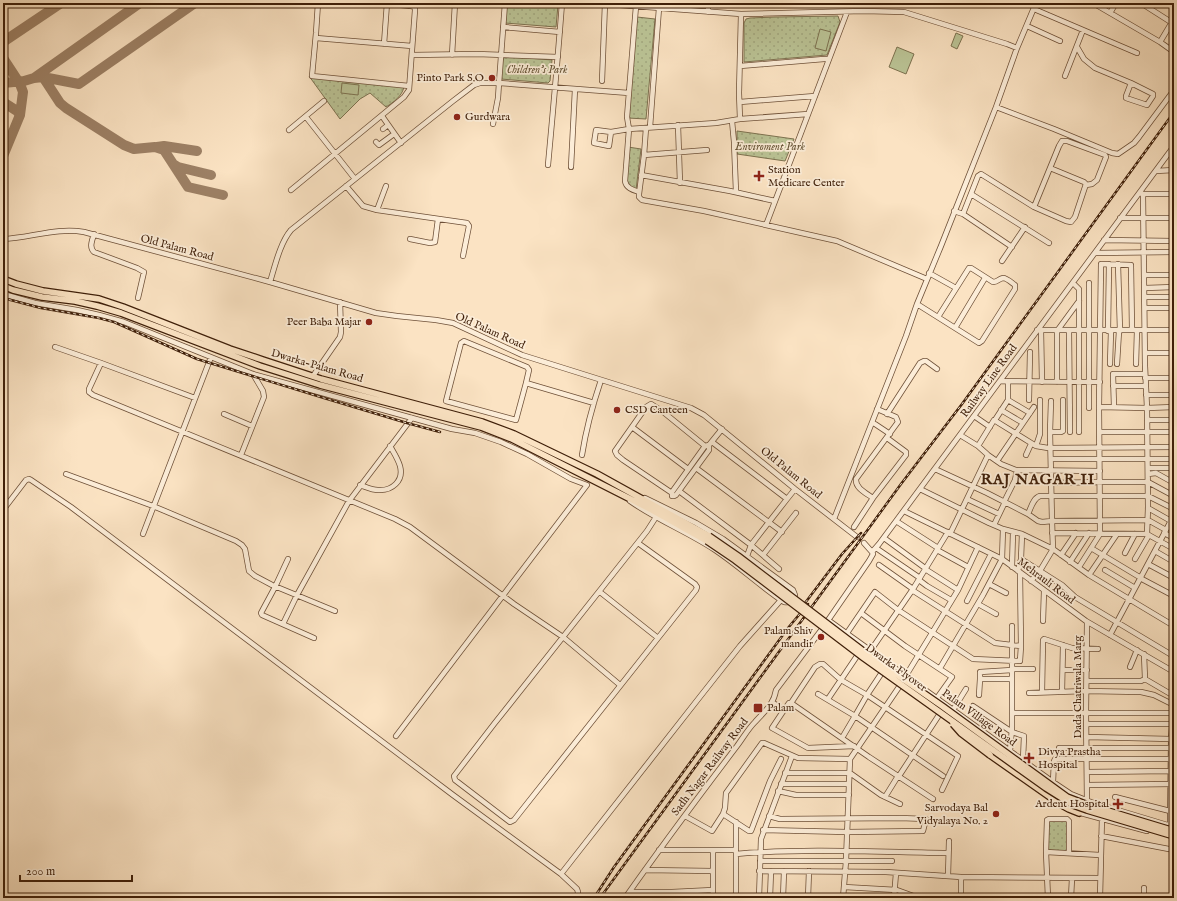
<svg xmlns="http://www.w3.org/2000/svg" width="1177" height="901" font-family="'IM FELL English',serif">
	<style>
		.park { fill: url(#park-dots); stroke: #7d7250 }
		.pitch { fill: #bbc496; stroke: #7d7250 }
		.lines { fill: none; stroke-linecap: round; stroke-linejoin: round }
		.taxiway { stroke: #9d8166; stroke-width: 10 }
		.minor-casing { stroke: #6e5038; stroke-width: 6 }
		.major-casing { stroke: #3f1f09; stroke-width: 8 }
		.minor { stroke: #fcedd8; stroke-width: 4.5 }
		.major { stroke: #fbe3c3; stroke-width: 5.5 }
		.rail-casing { stroke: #3f1f09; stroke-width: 2.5 }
		.rail { stroke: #fcedd8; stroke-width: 1; stroke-dasharray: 3; stroke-linecap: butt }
		.major-bridge-casing { stroke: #3f1f09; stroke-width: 8; stroke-linecap: butt }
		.major-bridge { stroke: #fbe3c3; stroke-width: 5.5 }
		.poi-dot { fill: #8f2418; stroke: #fcedd8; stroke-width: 1.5 }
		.labels { text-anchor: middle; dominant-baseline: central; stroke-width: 3.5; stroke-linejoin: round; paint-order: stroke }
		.park-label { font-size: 11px; font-style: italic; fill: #645133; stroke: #fcedd8 }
		.poi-label { font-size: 11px; fill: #3f1f09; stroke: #fcedd8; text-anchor: end }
		.street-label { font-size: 11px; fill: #3f1f09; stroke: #fcedd8 }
		.district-label { font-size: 15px; font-weight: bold; letter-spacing: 1px; fill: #3f1f09; stroke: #fcedd8 }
	</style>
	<defs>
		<pattern id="park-dots" width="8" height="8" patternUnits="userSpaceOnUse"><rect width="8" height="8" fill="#bbc496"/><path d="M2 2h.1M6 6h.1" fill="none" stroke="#a2a880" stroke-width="1.8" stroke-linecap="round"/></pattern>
	</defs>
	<rect width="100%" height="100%" fill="#fbe3c3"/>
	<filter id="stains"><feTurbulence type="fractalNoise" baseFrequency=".005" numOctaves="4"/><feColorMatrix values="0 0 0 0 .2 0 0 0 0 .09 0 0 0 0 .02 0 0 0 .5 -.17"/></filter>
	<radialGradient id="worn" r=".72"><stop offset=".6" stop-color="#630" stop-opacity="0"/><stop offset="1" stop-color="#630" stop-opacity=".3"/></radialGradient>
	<path class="park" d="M507,3H535L558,5L556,27L505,23Z
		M838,16L840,22L827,55L744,62V23L746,19L750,18L775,17Z
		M637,17L655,19L646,119L628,118Z
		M503,56L552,60L550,81L548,83L501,79Z
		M309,76L404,87C402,96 394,102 386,107L370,93L360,99L340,119Z
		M737,131L794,139L785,161L737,154Z
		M628,147L641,149L636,190L633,189L626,182Z
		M1048,821H1068V852L1048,851Z"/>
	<path class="pitch" d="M820,29L831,32L826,51L815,48Z
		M956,33L963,36L957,49L951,46Z
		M897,47L914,54L906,74L889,67Z
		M342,83L359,85L358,95L341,93Z"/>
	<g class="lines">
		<path class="taxiway" d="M3,42L61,3
			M3,58L20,84L23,92L20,115L3,156
			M43,77L79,84L195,3
			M34,78L43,77L60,103L66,108L124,145L134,149L155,147L164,150L188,187L223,195
			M3,83L24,81L34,78L140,3
			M3,102L17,111L20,115
			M157,147L164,146L197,151
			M173,164L178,167L211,175"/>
		<g class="minor-casing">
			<path id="minor" d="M318,3L316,33L312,76L409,86
				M560,3L620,5
				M621,3L620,5L741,14L864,11L904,12L1007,44L1017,48
				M1093,3L1160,42L1174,52
				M1141,3L1174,24
				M636,6L627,117L629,129L625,181C626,188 633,190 639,192
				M1034,9L1137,53
				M708,12V3
				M1110,13L1116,3
				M1027,26L1060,41
				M503,27L560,32
				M316,38L412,46
				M1160,42L1172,22
				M384,44L387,3
				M1077,47L1084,59L1095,68L1131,83L1126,96V98L1147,105L1153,96V94L1131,83
				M412,55L477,54L558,57
				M452,55L455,3
				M740,66L824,59H829
				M1065,76L1083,30
				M602,81L605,3
				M499,83L505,3
				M740,102L815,96
				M996,107L1054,129L1112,153L1118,154L1134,143L1139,137L1174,90
				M382,116L401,143
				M306,117L355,179
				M740,119L739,93L741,14
				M732,121L734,142L736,192
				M493,124L498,98L499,83
				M678,125L680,183
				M650,127L659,8
				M646,128L644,155L639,194V197L642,200L704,211L837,241L927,279
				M383,129L388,125
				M289,130L324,101
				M611,132L609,146L594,143L596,130L611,132L629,129L716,123L740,119L808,114
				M376,142L379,145L394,134
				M644,155L707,150
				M548,165C553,111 558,57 562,3
				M571,167L575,89
				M1156,171L1174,170
				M641,175L730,191L775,201
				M346,186L363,206L377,210L467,223L469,226L463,256
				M291,190L404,97L409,90L415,10V7L411,6L380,3
				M971,194L1049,243
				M1142,194H1174
				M1034,207L1059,146L1062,141H1067L1105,155L1106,157L1097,180L1092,184L1086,185
				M377,210L386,186
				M954,211L963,214L1012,247
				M963,214L978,176L981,174L1034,207L1066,221L1071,222L1075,217L1086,184L1084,182L1050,168
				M1120,218H1174
				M766,225L847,12
				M94,234C92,241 89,247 94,252L137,268L144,272L138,298
				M3,239C30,238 57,227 84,232L270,282L376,313L397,316L436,320L453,323L522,355L691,408L704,415L795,489L857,537
				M410,239L430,243L435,242L438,219
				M1104,240L1174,241
				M1095,253L1174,252
				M1002,261L1025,227
				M1118,264L1120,331
				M929,273L956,288
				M1144,275H1174
				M270,282C275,266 280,243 291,230L453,101L474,85L480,83H499L629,93
				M1073,283L1079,289V432
				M1089,283V408
				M1145,288L1174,287
				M3,294L35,303L77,310L99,315L124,322L253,374L452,429L475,433L501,442L527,454L571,479L587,485L396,736
				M1145,297H1174
				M917,304L979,343L982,341L1015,289V285C1012,283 1007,278 1003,278C998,279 998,282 993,282L971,268H969L938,317
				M1145,308H1174
				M955,328L985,278
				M1037,330H1174
				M1041,330L1042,382
				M1069,331L1070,432
				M1108,331L1109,264
				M55,347L101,363L195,398
				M1145,353H1174
				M101,363L89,389V392L93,395L395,519L410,527L514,604L563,637L620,685
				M1110,364L1111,331
				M1117,364L1119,331
				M1136,364L1137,330
				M313,376L340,337L341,332L340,302
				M1145,378H1174
				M1000,381L1100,382
				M1008,381V400L1030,413
				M1057,382V331L1079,301
				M526,383L529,370L527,367L464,341L461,343L446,401L516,420L526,383L594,403
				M1113,386H1146
				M1146,395H1174
				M1029,400L1030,352
				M1051,401L1050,432L1052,521L1148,520L1166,530
				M1099,407L1101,264L1131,265L1132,330
				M1114,407L1113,374H1145
				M1001,410L1023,423
				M224,414L252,426
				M887,414L920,363L924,361H926L937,369
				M974,416L990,427
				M995,420L1008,400
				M1147,420H1174
				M875,424L890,434
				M632,427L688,469
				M1050,432H1061L1063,431V400
				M1100,432H1174
				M960,435L978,446L994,420L1036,446L1048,448L1174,447
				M709,445L705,446L672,492V496H674L676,495L709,450V445L722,429
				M978,446L988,455L1001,464L1016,470L1100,471
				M1036,446L1040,434V400
				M241,455L264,397L263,391L253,374
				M582,455C586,429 593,404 601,380
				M1026,455L1031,444
				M1051,459H1174
				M997,461L1034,407
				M696,468L782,532
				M1148,468H1174
				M935,469L987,493L1028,514L1038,521L1042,522L1052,521L1053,549L1041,569L1031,581
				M66,474L153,506L236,541L242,545L245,549L249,571L255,576L272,585L335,611
				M1148,474L1156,473L1174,483
				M1051,483L1102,482H1148L1174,496
				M360,485C366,487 372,490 378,490C392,491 404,481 400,466C398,459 394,453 390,446
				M920,489L989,523L1003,529L1022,534L1053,549L1089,575L1117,534
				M679,491L751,545L787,499L712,442
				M672,493L623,460L617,455L615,451L646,407L651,404L662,411L705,446
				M873,498C866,493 855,488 856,479L898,422L896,417L877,409
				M787,499L795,489
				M967,499L999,514
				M630,501C657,520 688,532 715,550C739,566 760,586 784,602C790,603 794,601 795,595L793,590L723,539L696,523L645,498
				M1004,502L1015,480L1017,470
				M1148,508L1171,521
				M3,510L26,480L29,479L31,480L71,507L453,795L561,874L577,889L578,892L577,898
				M904,511L1002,559L1086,621L1174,672
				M1028,514C1031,508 1033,498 1040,496H1148L1174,509
				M834,519L906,336L917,304L941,246L996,107L1017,48L1036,3
				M896,521L938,548
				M994,525L1005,502
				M854,527L873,498L906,455V452L887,438
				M1052,533L1147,534L1174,549
				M1164,533L1174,538
				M143,534L211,357
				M950,534L988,455
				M1147,534L1148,508L1147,408L1174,407
				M884,538L925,568
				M638,543L695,584L697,587L696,590L514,820L510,822L455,780L454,776L494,724L647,531L656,517
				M864,543L872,552
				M876,548L920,578
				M1091,548L1141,578
				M937,550L968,567
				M1155,551L1174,562
				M1125,553L1135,534
				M763,555L796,513
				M1061,555L1076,533
				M747,556L751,545L779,569
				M288,559L275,587L261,613L262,615L314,638
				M1021,559L1022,534
				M1135,559L1149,535
				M1070,562L1089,533
				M1148,564L1174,578
				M879,565L913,589
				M1012,567L1013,532
				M1079,567L1100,534L1099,407L1147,408L1145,366L1143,194
				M925,569L958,590
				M1105,570L1135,588
				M1018,571L1021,559L1062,585L1075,597L1170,654
				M1089,575L1174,626
				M1140,578L1174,596
				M919,580L927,586L951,600
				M989,584L1006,593
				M912,590L995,643L1021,646
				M600,592L658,638
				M967,601L991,554
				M978,604L996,614
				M861,613L905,646L952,677L937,698
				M828,620L1053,782L1071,794L1091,802L1174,827
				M1043,621L1044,591
				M1087,622L1086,713L1087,801
				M283,624L297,595L349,501L412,418
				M847,633L875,592L898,610L973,659L1020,661L1021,646L1020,573
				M1110,635L1174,515
				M871,650L913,589L948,532
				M1144,654L1145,679L1174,696
				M1130,667L1137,650
				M940,668L983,595L1002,559L1003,529
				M1012,669H1033
				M1063,670H1087
				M881,674L867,695L958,756L942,790
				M980,680V672L1012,670
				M1087,681H1141L1145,679
				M1042,692L1043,640L1044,639L1072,648L1098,649
				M1062,692L1063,645
				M1029,693L1086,691L1141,692L1154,695L1174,705
				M818,694L855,716L842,738
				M979,695L980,679H1012
				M828,699L857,656
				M772,702L784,710L789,703H791L815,667L820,664H823L841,680L867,695L855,716L943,776
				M791,703L869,757L933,799
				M973,706L1012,732L1024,736L1023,760
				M784,710L772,728L808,748L854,746
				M953,710L966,689
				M1012,713H1174
				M1087,724H1172
				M1087,737L1171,739
				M1059,748H1174
				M1010,751L1012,729V626
				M1087,772L1171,771
				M785,773H850L881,795L900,804
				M899,776L939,715
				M1053,782L1054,761L1055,759H1171
				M781,784H849
				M1087,785L1174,784
				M778,791L796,795H849
				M885,797L898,776
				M1115,797L1170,811
				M1077,812L1147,831
				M723,814L725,808L726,793L762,743H764L798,758L850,759
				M685,816L712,831L723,814L749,831H751L770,781L781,759
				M1170,825L1171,739L1174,704
				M763,830L847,832L923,831L926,819L900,818L780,819L769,816
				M1101,836L1174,850
				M659,850H736V822
				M713,850V898
				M736,852V898
				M1046,852L1047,820L1049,819H1067L1069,821V853
				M736,854C806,848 878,852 948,853
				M760,861H892
				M645,870L713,871
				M759,871L886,872L961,877L1100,878
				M561,874L699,698L740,646L781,600
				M948,876L949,841
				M844,887L897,890L919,898
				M1144,888V898
				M630,891L636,892H672L713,890
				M625,898C661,847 699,796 737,746C743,738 748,729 755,722C765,711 774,704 776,690L822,629L869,561L873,554L872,552L879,544L1174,146
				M759,898L761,839L792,756
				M770,898L771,871
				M783,898L784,871
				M808,898L809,871
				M843,898L846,861L850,759L899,687L932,633L958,590L978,547
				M894,898L896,873
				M961,898V877
				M1048,898L1046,852L1100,855
				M1071,898L1072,878
				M1100,898L1102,816"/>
		</g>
		<g class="major-casing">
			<path id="major" d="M3,279L16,284L43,291L99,299L123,307L230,349L263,360L321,379L482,422L514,434L597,474L709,536
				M3,286L13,290L42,297L75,301L97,306L121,313L260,366L320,385L481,427L512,439L652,510L707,541
				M990,755L1060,804L1069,809L1079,813"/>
		</g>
		<use href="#minor" class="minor"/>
		<use href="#major" class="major"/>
		<g class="rail-casing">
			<path id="rail" d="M3,298L41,308L99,318L114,322L197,359L324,398L407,423L440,432
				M802,607L842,554L861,533
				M594,898L614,867L788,628L808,604
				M600,898L901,484L962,404L1174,112"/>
		</g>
		<use href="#rail" class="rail"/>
		<g class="major-bridge-casing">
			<path id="major-bridge" d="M709,536L738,556L867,654L942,706L1067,797L1088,805L1174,831
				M707,541L735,560L864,658L1046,788L1073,805L1087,810L1174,836
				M953,724L961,733L990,755"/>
		</g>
		<use href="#major-bridge" class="major-bridge"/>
	</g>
	<g class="poi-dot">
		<circle cx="492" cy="78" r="4"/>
		<circle cx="457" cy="117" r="4"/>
		<path d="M757 170h4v4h4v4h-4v4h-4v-4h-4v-4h4z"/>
		<circle cx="369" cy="322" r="4"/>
		<circle cx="617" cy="410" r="4"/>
		<circle cx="821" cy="637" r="4"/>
		<rect x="753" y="703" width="10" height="10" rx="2"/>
		<path d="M1027 752h4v4h4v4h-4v4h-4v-4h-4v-4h4z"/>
		<path d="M1116 798h4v4h4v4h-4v4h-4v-4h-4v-4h4z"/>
		<circle cx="996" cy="814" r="4"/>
	</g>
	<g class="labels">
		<g class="park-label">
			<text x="537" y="70">Children's Park</text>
			<text x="770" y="147">Enviroment Park</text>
		</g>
		<g class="poi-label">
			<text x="484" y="78">Pinto Park S.O</text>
			<text x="465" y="117" text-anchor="start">Gurdwara</text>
			<text x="768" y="170" text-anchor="start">Station<tspan x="768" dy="13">Medicare Center</tspan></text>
			<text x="361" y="322">Peer Baba Majar</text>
			<text x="625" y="410" text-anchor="start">CSD Canteen</text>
			<text x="813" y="631">Palam Shiv<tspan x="813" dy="13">mandir</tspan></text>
			<text x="767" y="708" text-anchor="start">Palam</text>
			<text x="1038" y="752" text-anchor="start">Divya Prastha<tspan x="1038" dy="13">Hospital</tspan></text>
			<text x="1109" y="804">Ardent Hospital</text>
			<text x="988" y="808">Sarvodaya Bal<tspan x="988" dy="13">Vidyalaya No. 2</tspan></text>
		</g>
		<g class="street-label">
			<text transform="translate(177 248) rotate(15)">Old Palam Road</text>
			<text transform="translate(490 331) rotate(24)">Old Palam Road</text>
			<text transform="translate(317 366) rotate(16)">Dwarka-Palam Road</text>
			<text transform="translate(989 381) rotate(-54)">Railway Line Road</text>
			<text transform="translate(791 473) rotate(39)">Old Palam Road</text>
			<text transform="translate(1046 581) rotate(37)">Mehrauli Road</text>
			<text transform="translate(896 668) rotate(36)">Dwarka Flyover</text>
			<text transform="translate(1078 687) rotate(-90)">Dada Chatriwala Marg</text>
			<text transform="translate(979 718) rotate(36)">Palam Village Road</text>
			<text transform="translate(710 767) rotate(-53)">Sadh Nagar Railway Road</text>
		</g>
		<g class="district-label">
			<text x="1038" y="479">RAJ NAGAR II</text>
		</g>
	</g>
	<rect width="1177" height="901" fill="none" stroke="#fbe3c3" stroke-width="16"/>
	<rect x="4" y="4" width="1169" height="893" fill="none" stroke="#3f1f09" stroke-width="2"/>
	<rect x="8" y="8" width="1161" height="885" fill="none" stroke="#3f1f09"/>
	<path d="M20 875v6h112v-6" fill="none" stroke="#3f1f09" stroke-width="2"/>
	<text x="26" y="875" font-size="12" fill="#3f1f09" stroke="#fcedd8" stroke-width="3" paint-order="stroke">200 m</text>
	<rect width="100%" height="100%" filter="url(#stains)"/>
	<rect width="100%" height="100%" fill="url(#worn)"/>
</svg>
